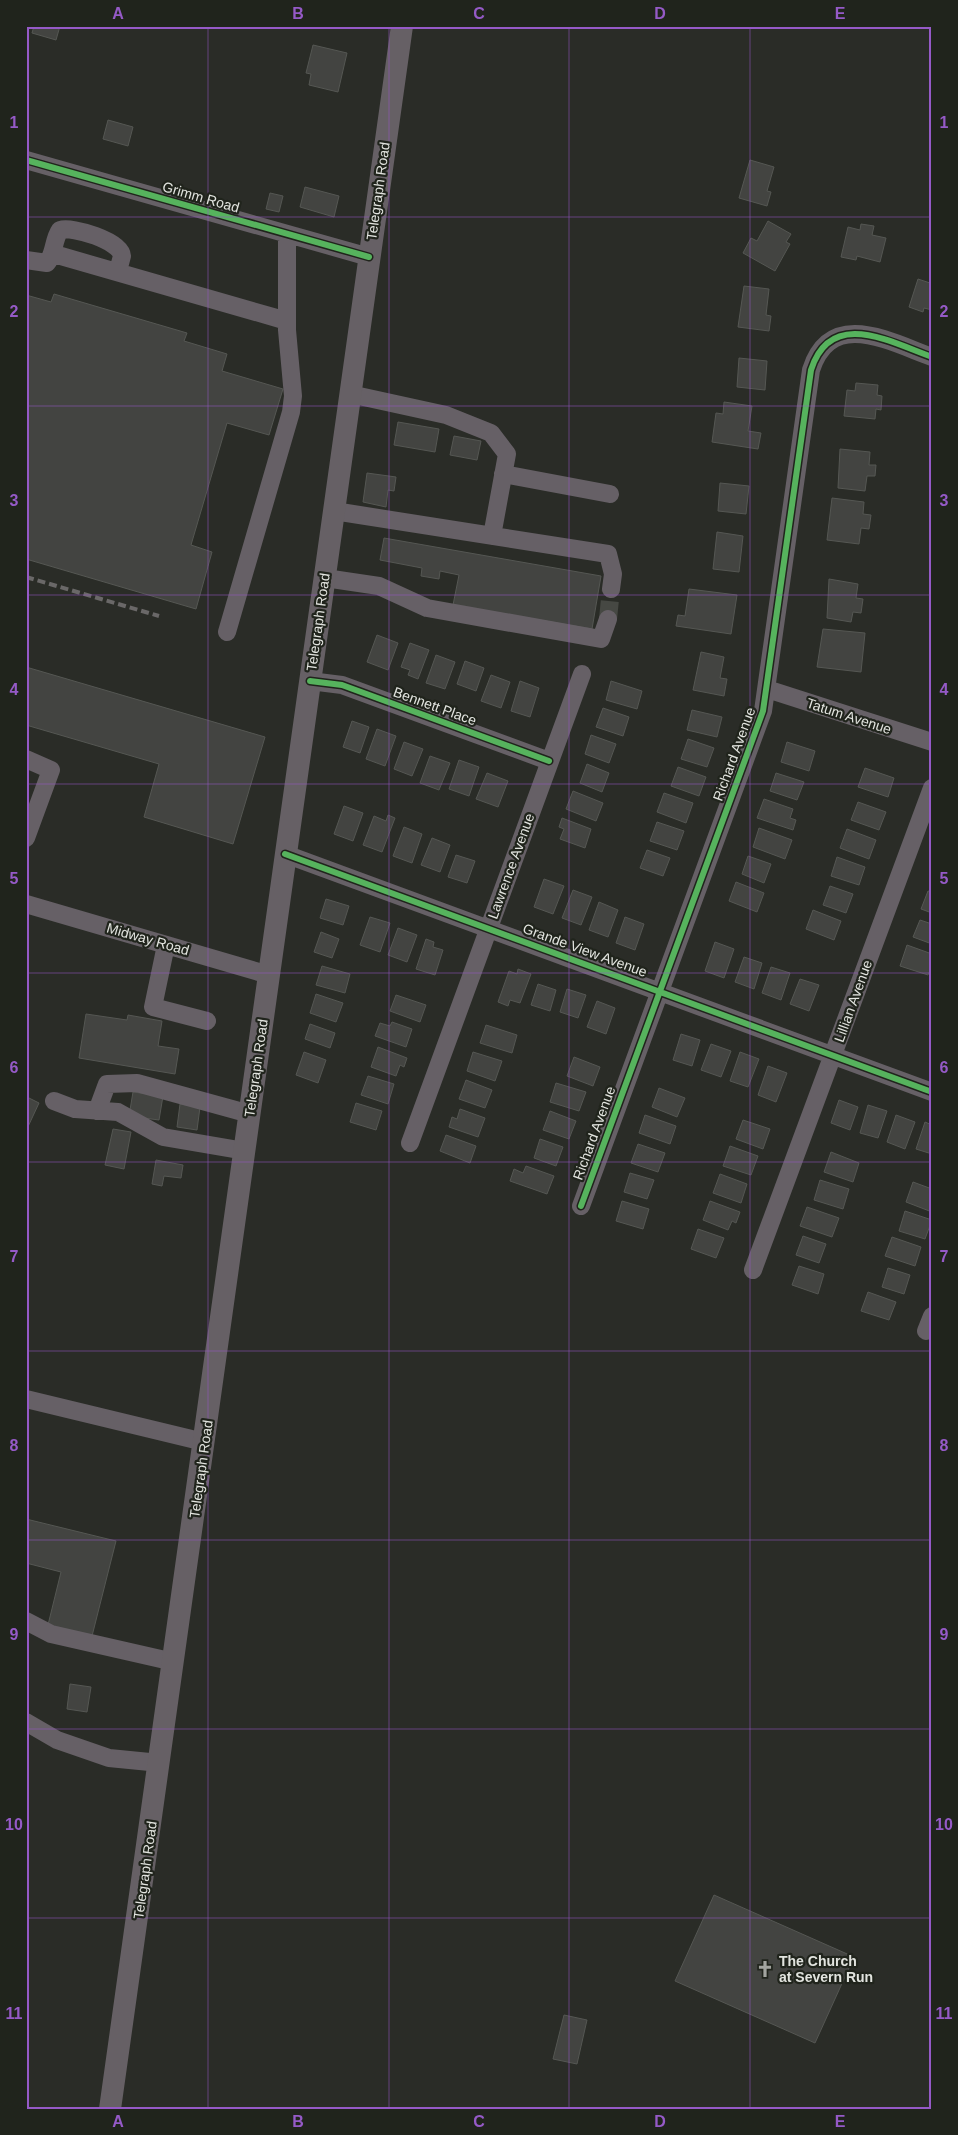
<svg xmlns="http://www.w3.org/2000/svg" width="958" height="2135" font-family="Helvetica,sans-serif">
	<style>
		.building { fill: #434441; stroke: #555753 }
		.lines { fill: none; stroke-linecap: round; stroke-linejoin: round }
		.minor-tunnel { stroke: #464843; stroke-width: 18; stroke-dasharray: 18 9; stroke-linecap: butt }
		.minor { stroke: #666066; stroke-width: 18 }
		.major { stroke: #666065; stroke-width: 22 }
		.rail { stroke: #6a6868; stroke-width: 4; stroke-dasharray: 8 4; stroke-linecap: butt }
		.cycleway-casing { stroke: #20241c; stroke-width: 9 }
		.cycleway { stroke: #56b35d; stroke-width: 6 }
		.grid { fill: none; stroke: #955ac7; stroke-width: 1; stroke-opacity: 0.55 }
		.labels { text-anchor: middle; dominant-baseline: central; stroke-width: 4.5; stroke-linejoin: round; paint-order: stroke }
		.street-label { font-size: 14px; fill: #e2e4df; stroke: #20241c }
		.poi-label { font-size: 14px; font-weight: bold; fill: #e2e4df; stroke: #20241c; text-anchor: start }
		.neatline { fill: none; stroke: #955ac7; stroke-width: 2 }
		.grid-label { font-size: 16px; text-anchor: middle; font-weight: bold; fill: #955ac7 }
	</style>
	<rect width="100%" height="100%" fill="#2a2c27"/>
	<path class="building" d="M34,26H60L56,40L32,33Z
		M313,45L347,53L338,92L309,85L311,74L306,73Z
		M108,120L133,127L128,146L103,139Z
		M750,160L774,167L767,191L771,192L767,206L739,198Z
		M305,187L339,196L334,217L300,207Z
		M270,193L283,196L279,212L266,209Z
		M768,221L791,234L786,242L790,244L775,271L743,253L751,238L757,241Z
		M861,224L874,226L872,235L886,238L880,262L857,256L856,260L841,257L848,227L860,230Z
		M932,278V310L924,308L923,312L909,307L918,279L930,283Z
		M744,286L769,289L766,315L771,316L769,331L738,327Z
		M54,294L187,333L184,341L227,354L222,371L283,389L269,435L227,423L191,545L212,552L196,609L26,559V295L51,302Z
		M739,358L767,361L765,390L737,387Z
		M856,383L878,385L877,395L882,396L881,410L876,409L875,419L844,416L847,390L855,391Z
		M724,402L752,406L748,431L761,433L758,449L712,442L716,413L723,414Z
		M398,422L439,429L435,452L394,445Z
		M454,436L481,441L477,460L450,455Z
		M840,449L870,452L869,465H876L875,476H867L865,491L838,488Z
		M367,473L396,477L394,491L388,490L386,507L363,502Z
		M720,483L749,486L746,514L718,511Z
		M832,498L864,502L863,514L871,515L869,529L861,528L859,544L827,540Z
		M717,532L743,536L739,572L713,569Z
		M384,538L601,576L592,629L453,605L459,575L440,571L439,579L421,576L422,568L380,560Z
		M829,579L858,584L856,598L863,599L861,613L853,612L851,622L827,618Z
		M689,589L737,595L731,634L676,626L678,615L685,616Z
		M823,629L865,633L861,672L817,667Z
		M377,635L398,643L388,670L367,662Z
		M410,643L429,650L418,679L408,675L410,670L401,667Z
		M701,652L724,657L720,678L727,679L724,696L693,690Z
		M436,655L455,662L445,689L426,683Z
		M465,661L484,668L476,691L457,684Z
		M26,667L265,737L233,844L144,817L159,764L26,725Z
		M491,675L510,682L501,708L481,701Z
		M520,681L539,688L530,717L511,711Z
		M611,681L642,691L637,709L606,700Z
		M603,708L629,717L623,736L596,727Z
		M692,710L722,717L717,737L687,730Z
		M352,721L369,727L360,753L343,747Z
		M377,729L396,736L385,766L366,759Z
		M591,735L616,744L609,763L585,754Z
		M688,739L714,748L707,767L681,759Z
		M404,742L423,749L412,776L394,769Z
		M787,742L815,751L809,771L781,762Z
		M430,756L450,763L439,790L420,783Z
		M459,760L479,767L469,796L449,789Z
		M587,764L609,773L602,792L580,783Z
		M678,767L706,777L699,796L671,786Z
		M865,768L894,778L888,797L858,787Z
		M487,773L508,781L498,807L476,799Z
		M776,773L804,782L797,800L770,791Z
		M573,791L603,803L596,821L566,809Z
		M664,793L693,803L686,823L657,812Z
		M764,799L793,809L790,818L796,820L793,830L757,818Z
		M858,802L886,812L879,830L851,820Z
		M344,806L363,813L353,841L334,834Z
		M388,815L395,818L382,852L363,845L374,816L386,821Z
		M562,818L591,829L585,848L560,839L564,829L559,827Z
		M657,822L684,831L677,850L650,841Z
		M404,827L422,834L412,863L393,856Z
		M759,828L792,840L785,859L753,847Z
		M847,829L876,840L869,859L840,848Z
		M432,838L450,845L440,872L421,865Z
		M647,850L670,858L663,876L640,868Z
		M456,855L475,861L467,883L448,877Z
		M748,856L771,864L764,883L742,874Z
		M837,857L865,867L859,885L831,876Z
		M544,879L564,886L553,914L534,907Z
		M736,882L764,893L757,912L729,901Z
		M830,886L853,894L846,913L823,905Z
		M573,890L592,897L581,925L562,918Z
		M928,891L932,892V913L921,909Z
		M326,899L349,906L343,925L320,918Z
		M599,902L618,910L608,937L589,930Z
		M813,910L841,921L834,940L806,929Z
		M370,917L390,923L380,952L360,945Z
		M625,917L644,924L635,950L616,943Z
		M920,920L932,924V944L913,937Z
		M398,928L417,935L407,962L388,955Z
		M321,932L339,939L332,958L314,952Z
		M426,939L434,942L433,947L443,950L435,975L416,969Z
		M715,942L734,949L724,978L705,971Z
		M907,945L932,954V966L928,975L900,966Z
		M744,957L762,963L754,989L735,982Z
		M322,966L350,974L345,993L316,985Z
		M771,967L790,973L781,1000L762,993Z
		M518,969L531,974L520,1003L510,1000L508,1006L498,1002L509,971L517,974Z
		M800,979L819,985L809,1011L790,1004Z
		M538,984L556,990L550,1011L531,1005Z
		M567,989L586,995L578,1018L560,1012Z
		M316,994L343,1003L336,1022L310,1013Z
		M396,995L426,1005L420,1022L390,1011Z
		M597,1001L615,1008L606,1034L587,1027Z
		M86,1014L127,1020L128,1015L162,1021L158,1046L179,1049L175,1074L79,1058Z
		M392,1022L412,1029L406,1047L375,1036L380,1023L390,1026Z
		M310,1024L335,1033L330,1048L305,1039Z
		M486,1025L517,1035L512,1053L480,1043Z
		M681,1034L700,1040L692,1066L673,1060Z
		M711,1044L731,1051L721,1077L701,1070Z
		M378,1047L407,1058L404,1067L400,1065L396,1076L371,1067Z
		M304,1052L326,1060L318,1083L296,1075Z
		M473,1052L502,1061L495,1081L467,1071Z
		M740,1052L759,1059L748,1087L730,1081Z
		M574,1057L600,1067L593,1086L567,1076Z
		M768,1066L787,1073L776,1102L758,1095Z
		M368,1076L394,1084L388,1104L361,1095Z
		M466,1080L492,1090L485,1108L459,1099Z
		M556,1083L586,1092L579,1111L550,1102Z
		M659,1088L685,1098L677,1117L652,1107Z
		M133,1092L163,1096L159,1120L129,1116Z
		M27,1097L39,1103L26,1131V1098Z
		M839,1100L858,1107L850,1130L831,1123Z
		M356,1103L382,1111L376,1130L350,1122Z
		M180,1104L200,1107L197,1130L177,1127Z
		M868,1105L887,1111L878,1138L860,1133Z
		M460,1109L485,1118L478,1137L449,1127L452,1117L457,1119Z
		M550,1111L576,1121L569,1139L543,1130Z
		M645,1115L676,1126L670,1144L639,1133Z
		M896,1115L915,1122L905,1149L887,1142Z
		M743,1120L770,1129L763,1149L736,1139Z
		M925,1122L932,1125V1154L916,1149Z
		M113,1129L131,1132L124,1169L105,1165Z
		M446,1135L476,1146L470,1163L440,1151Z
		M540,1139L563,1147L556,1166L534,1158Z
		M638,1144L665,1153L658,1172L631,1163Z
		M730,1146L758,1156L751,1175L723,1166Z
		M831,1152L859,1163L853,1182L824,1172Z
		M156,1160L183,1165L181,1178L164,1176L162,1186L152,1184Z
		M526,1166L554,1176L547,1194L510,1181L514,1169L523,1173Z
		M630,1173L654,1180L647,1199L624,1192Z
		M720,1174L747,1184L741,1203L713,1193Z
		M820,1180L849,1189L843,1209L814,1200Z
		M913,1182L932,1189V1212L906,1202Z
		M622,1201L649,1209L643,1229L616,1221Z
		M710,1201L740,1212L736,1223L732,1221L728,1230L703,1220Z
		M807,1207L839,1218L832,1237L800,1226Z
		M905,1211L932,1220L925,1239L899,1231Z
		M698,1229L724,1238L716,1258L691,1249Z
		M803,1236L826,1244L819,1263L796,1255Z
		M892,1237L921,1247L915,1266L885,1256Z
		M799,1266L824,1274L818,1294L792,1285Z
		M888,1268L910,1275L904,1294L882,1287Z
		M868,1292L896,1302L889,1320L861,1311Z
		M26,1519L116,1541L91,1640L47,1629L61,1572L26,1563Z
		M70,1684L91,1687L87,1712L67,1709Z
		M714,1895L854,1957L815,2043L675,1981Z
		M564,2015L587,2020L577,2064L553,2059Z"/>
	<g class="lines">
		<path class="minor-tunnel" d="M608,619L611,589"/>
		<path class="minor" d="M26,160L369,257
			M52,256H61L287,321
			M26,260L47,263C55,253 53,240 60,230C73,226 121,241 122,256L118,271
			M350,394L446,415L491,433L507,454L492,536
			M503,474L610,494
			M334,511L608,554L613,574L611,589
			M325,578L379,586L427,608L601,639L608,619
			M227,632L291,412L293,396L287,330V234
			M310,681L342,685L549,761
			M767,689L932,742
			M26,759L51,770L26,838
			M285,854L932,1092
			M26,904L269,975
			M166,945L153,1007L207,1021
			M54,1101L75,1109L118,1112L163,1137L245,1151
			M97,1111L107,1084L137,1083L250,1114
			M410,1143L582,674
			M581,1206L763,711L811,370C831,308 890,342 932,357
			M753,1270L932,788
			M926,1331L932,1316
			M26,1399L204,1442
			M26,1621L51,1634L174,1662
			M26,1722L57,1740L109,1758L160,1763"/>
		<path class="major" d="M110,2109L402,26"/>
		<path class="rail" d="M26,577L159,616"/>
		<g class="cycleway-casing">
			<path id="cycleway" d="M26,160L369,257
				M310,681L342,685L549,761
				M285,854L932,1092
				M581,1206L763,711L811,370C831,308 890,342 932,357"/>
		</g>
		<use href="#cycleway" class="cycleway"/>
	</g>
	<path class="grid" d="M208,26V2109M389,26V2109M569,26V2109M750,26V2109M26,217H932M26,406H932M26,595H932M26,784H932M26,973H932M26,1162H932M26,1351H932M26,1540H932M26,1729H932M26,1918H932"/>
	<defs>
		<g id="church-bare" transform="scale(1.35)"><path d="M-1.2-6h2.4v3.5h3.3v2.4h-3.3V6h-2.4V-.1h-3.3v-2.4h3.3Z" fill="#a2a49f" stroke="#20241c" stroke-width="2.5" paint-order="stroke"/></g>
	</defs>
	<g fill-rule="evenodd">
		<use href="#church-bare" x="765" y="1969"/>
	</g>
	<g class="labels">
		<g class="street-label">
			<text transform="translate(378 191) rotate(-82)">Telegraph Road</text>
			<text transform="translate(201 197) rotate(16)">Grimm Road</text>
			<text transform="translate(318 622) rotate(-82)">Telegraph Road</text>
			<text transform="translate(435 706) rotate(20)">Bennett Place</text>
			<text transform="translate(849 716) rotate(18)">Tatum Avenue</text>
			<text transform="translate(734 754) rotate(-70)">Richard Avenue</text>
			<text transform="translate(511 866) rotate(-70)">Lawrence Avenue</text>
			<text transform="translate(148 939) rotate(16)">Midway Road</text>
			<text transform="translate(585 950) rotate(20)">Grande View Avenue</text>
			<text transform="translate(853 1001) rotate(-70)">Lillian Avenue</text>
			<text transform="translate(256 1068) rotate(-82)">Telegraph Road</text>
			<text transform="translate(594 1133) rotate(-70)">Richard Avenue</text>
			<text transform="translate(201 1469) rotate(-82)">Telegraph Road</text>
			<text transform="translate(145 1870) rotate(-82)">Telegraph Road</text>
		</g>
		<g class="poi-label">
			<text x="779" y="1961">The Church<tspan x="779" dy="16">at Severn Run</tspan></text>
		</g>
	</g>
	<rect width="958" height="2135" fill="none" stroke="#20241c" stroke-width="55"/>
	<rect x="28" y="28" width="902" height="2080" class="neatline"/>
	<g class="grid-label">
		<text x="118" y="19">A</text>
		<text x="298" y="19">B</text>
		<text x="479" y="19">C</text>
		<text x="660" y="19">D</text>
		<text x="840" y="19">E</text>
		<text x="14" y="128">1</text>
		<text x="944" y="128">1</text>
		<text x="14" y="317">2</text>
		<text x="944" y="317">2</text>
		<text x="14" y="506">3</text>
		<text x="944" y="506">3</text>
		<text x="14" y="695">4</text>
		<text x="944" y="695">4</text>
		<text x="14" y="884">5</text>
		<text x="944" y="884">5</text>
		<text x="14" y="1073">6</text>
		<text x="944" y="1073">6</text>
		<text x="14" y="1262">7</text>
		<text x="944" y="1262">7</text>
		<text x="14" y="1451">8</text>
		<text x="944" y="1451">8</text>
		<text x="14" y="1640">9</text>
		<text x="944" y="1640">9</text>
		<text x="14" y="1830">10</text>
		<text x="944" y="1830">10</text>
		<text x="14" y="2019">11</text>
		<text x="944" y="2019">11</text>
		<text x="118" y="2127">A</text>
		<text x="298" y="2127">B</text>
		<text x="479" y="2127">C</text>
		<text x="660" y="2127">D</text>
		<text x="840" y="2127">E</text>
	</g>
</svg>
